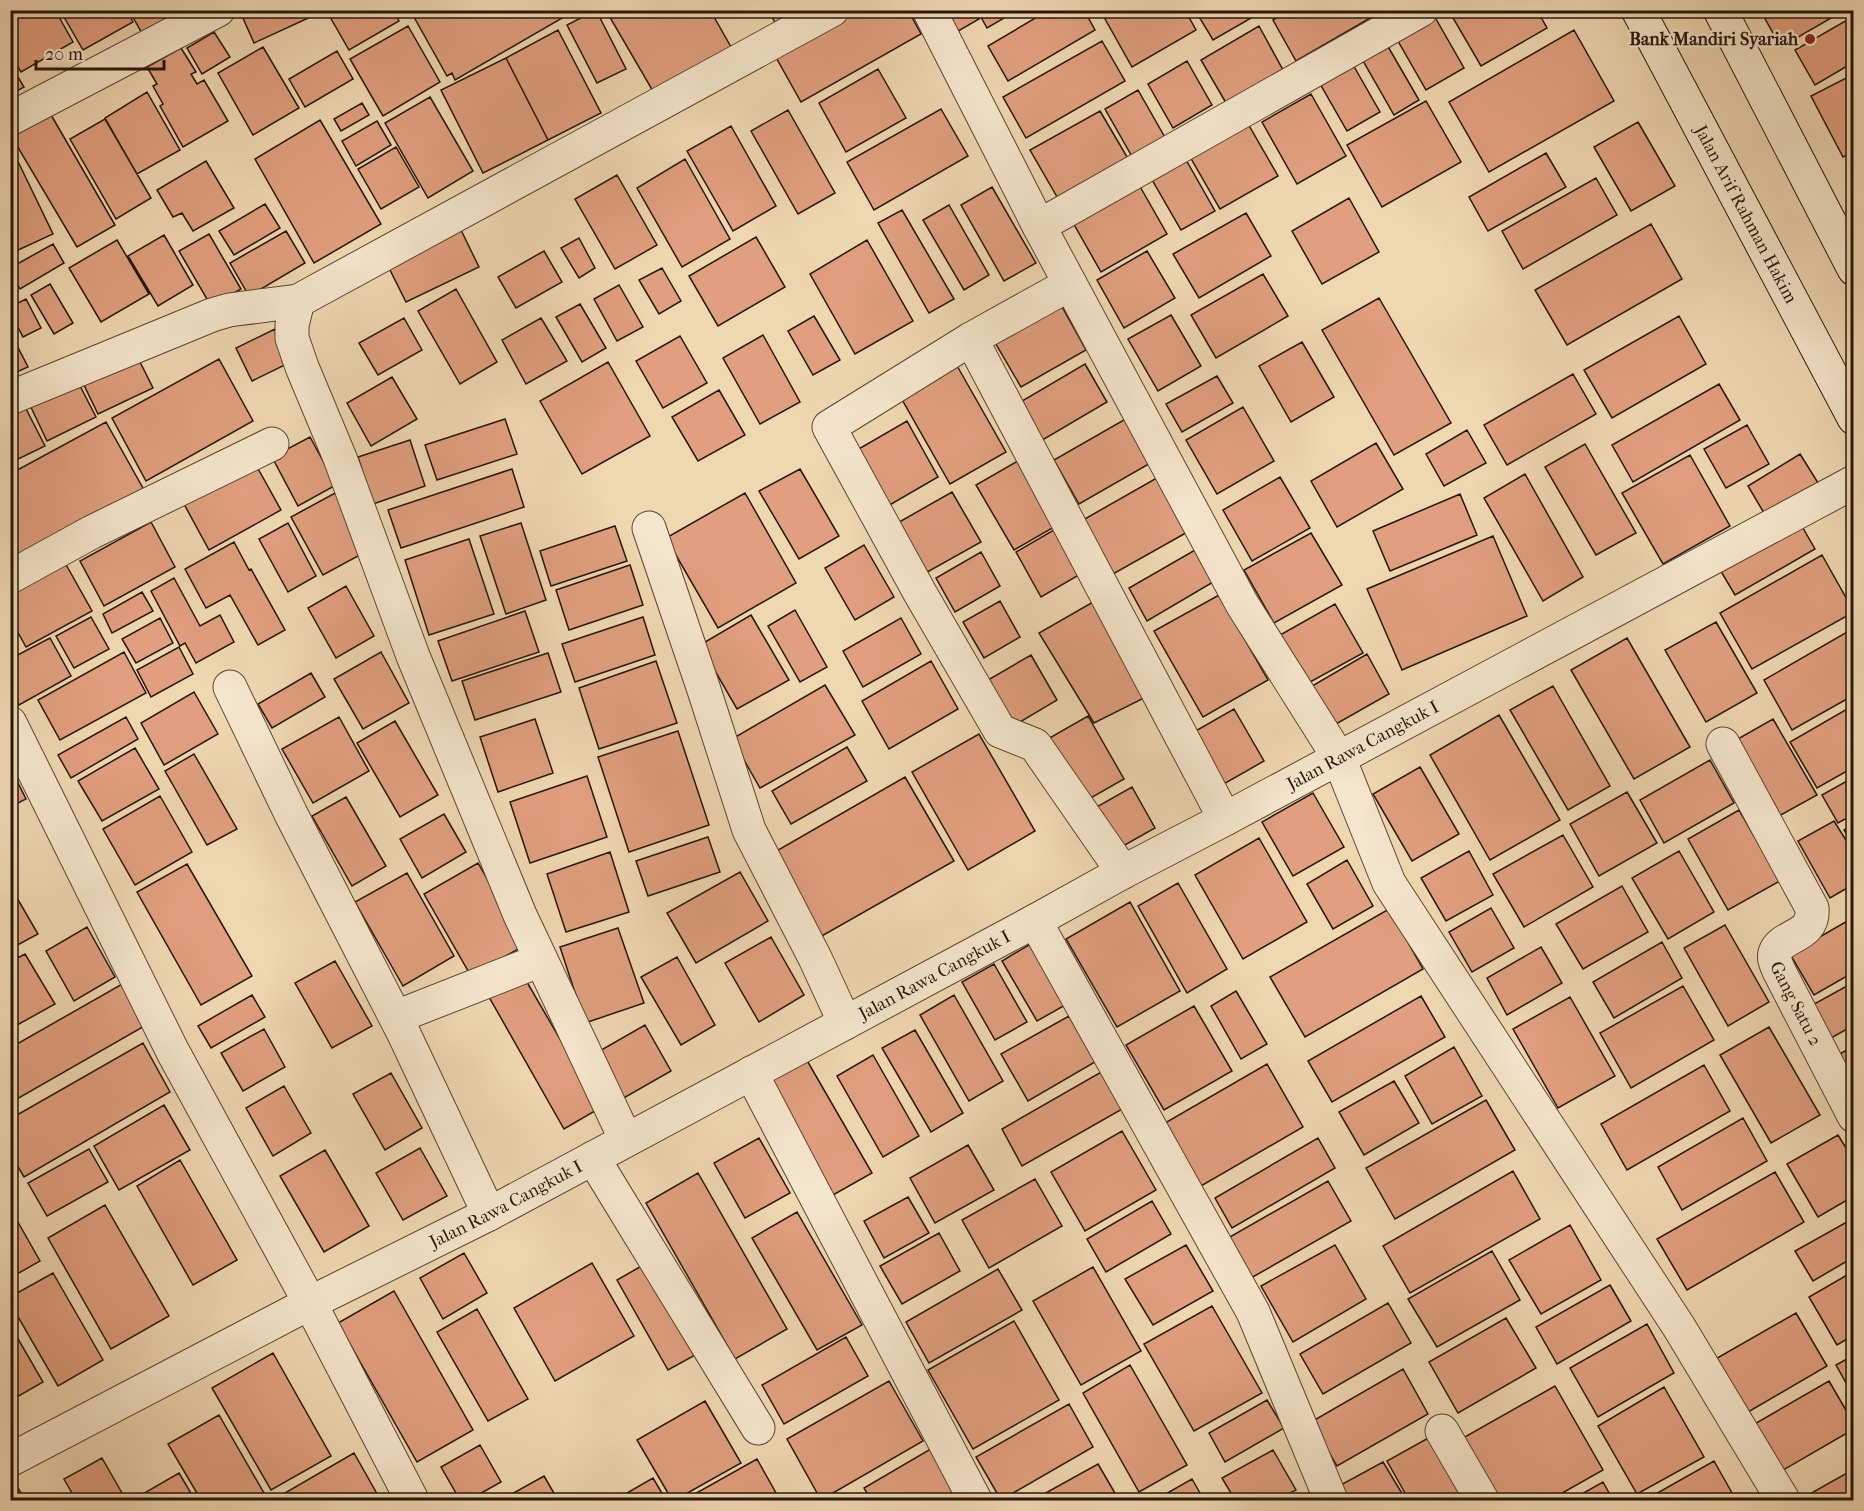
<svg xmlns="http://www.w3.org/2000/svg" width="1864" height="1511" font-family="'IM FELL French Canon',serif">
	<style>
		.building { fill: #e09f7e; stroke: #26170c; stroke-width: 1.5 }
		.lines { fill: none; stroke-linecap: round; stroke-linejoin: round }
		.street-casing { stroke: #584735; stroke-width: 35 }
		.secondary-casing { stroke: #26170c; stroke-width: 35 }
		.street { stroke: #f5e5cc; stroke-width: 33 }
		.secondary { stroke: #f5e5cc; stroke-width: 33 }
		.poi-dot { fill: #8f2418; stroke: #f5e5cc; stroke-width: 2 }
		.labels { text-anchor: middle; dominant-baseline: central; stroke-width: 4.5; stroke-linejoin: round; paint-order: stroke }
		.poi-label { font-size: 18px; font-weight: bold; fill: #26170c; stroke: #f5e5cc; text-anchor: end }
		.street-label { font-size: 18px; fill: #26170c; stroke: #f5e5cc }
	</style>
	<rect width="100%" height="100%" fill="#efd7b0"/>
	<filter id="stains"><feTurbulence type="fractalNoise" baseFrequency=".00333" numOctaves="4"/><feColorMatrix values="0 0 0 0 .2 0 0 0 0 .09 0 0 0 0 .02 0 0 0 .5 -.17"/></filter>
	<radialGradient id="worn" r=".72"><stop offset=".6" stop-color="#630" stop-opacity="0"/><stop offset="1" stop-color="#630" stop-opacity=".3"/></radialGradient>
	<path class="building" d="M10,10H55L73,42L21,72L10,54Z
		M60,10H126L133,22L83,50Z
		M129,10H190L144,37Z
		M259,10H316L317,14L254,43L243,18Z
		M326,10H393L399,21L349,50Z
		M410,10H576L455,80L452,73L447,76Z
		M596,10L626,69L597,83L567,25Z
		M614,10H710L731,47L654,93L608,14Z
		M768,10H804L777,26Z
		M847,10H908L921,34L801,102L773,52Z
		M933,10H975L979,19L948,37Z
		M977,10H1018L987,28Z
		M1049,10H1084L1095,30L1008,81L988,46Z
		M1100,10H1185L1196,30L1132,67Z
		M1195,10H1265L1213,40Z
		M1289,10H1384L1296,61L1273,20Z
		M1537,10L1547,28L1481,66L1449,11Z
		M1760,10H1845L1781,47Z
		M1432,12L1464,68L1426,90L1394,34Z
		M1854,16V62L1815,85L1795,50Z
		M408,26L440,82L383,116L350,59Z
		M1259,26L1283,70L1226,103L1201,60Z
		M558,30L601,113L548,140L506,58Z
		M1574,30L1614,101L1489,172L1449,102Z
		M214,32L230,57L202,74L187,48Z
		M1383,38L1419,100L1394,115L1358,52Z
		M1102,41L1125,81L1026,138L1003,97Z
		M263,47L299,108L253,135L218,73Z
		M181,48L196,72L191,74L197,84L204,80L228,121L183,147L160,106L163,104L153,86L157,84L147,67Z
		M337,51L353,79L305,107L289,79Z
		M1348,56L1380,112L1347,131L1315,75Z
		M506,58L548,140L483,173L441,90Z
		M1187,61L1212,105L1173,128L1148,84Z
		M10,64L24,87L10,95Z
		M878,69L906,118L846,152L819,103Z
		M1854,74V152L1843,157L1811,96Z
		M1138,90L1167,141L1134,160L1105,109Z
		M147,92L180,150L137,174L105,118Z
		M1311,94L1346,156L1297,184L1262,122Z
		M430,97L473,171L428,198L385,123Z
		M1426,101L1461,162L1382,207L1347,145Z
		M362,103L369,115L341,131L334,119Z
		M47,108L115,225L77,247L10,134Z
		M941,109L968,156L874,210L847,162Z
		M788,110L835,193L798,214L751,131Z
		M1100,111L1130,162L1060,202L1030,150Z
		M105,119L151,198L116,219L70,139Z
		M320,120L381,224L314,263L255,159Z
		M377,121L391,145L356,166L342,141Z
		M1247,122L1278,176L1220,209L1189,155Z
		M1638,122L1675,186L1631,211L1594,147Z
		M731,126L776,206L733,231L687,151Z
		M10,145L53,234L16,251L10,240Z
		M396,147L419,187L381,209L358,169Z
		M1546,153L1566,187L1488,231L1469,197Z
		M1185,158L1215,211L1181,230L1151,178Z
		M685,159L730,239L682,267L637,188Z
		M206,161L234,208L193,231L182,213L173,217L157,190Z
		M617,175L657,245L615,269L575,199Z
		M1596,178L1617,215L1523,269L1502,231Z
		M1138,183L1167,234L1101,272L1072,221Z
		M992,187L1036,263L1004,281L961,205Z
		M1349,198L1379,252L1322,284L1292,231Z
		M265,204L280,228L234,255L219,231Z
		M949,205L989,275L964,290L923,220Z
		M902,210L954,299L929,313L878,223Z
		M1246,213L1271,256L1199,298L1173,254Z
		M1651,224L1682,279L1567,345L1535,290Z
		M460,228L479,267L406,302L387,264Z
		M286,231L305,263L249,296L230,263Z
		M209,234L241,289L211,306L179,251Z
		M164,235L193,285L158,306L128,256Z
		M756,237L785,287L718,326L689,276Z
		M579,238L595,268L579,278L561,248Z
		M117,240L149,294L101,322L69,268Z
		M867,240L913,321L855,354L810,274Z
		M53,244L64,263L20,289L10,273V268Z
		M544,251L562,282L516,308L498,277Z
		M1147,251L1175,298L1124,328L1097,280Z
		M662,268L681,301L659,314L639,280Z
		M1263,274L1288,316L1216,358L1191,315Z
		M50,284L73,323L54,334L31,295Z
		M619,285L643,327L617,341L594,299Z
		M456,289L497,362L460,384L418,311Z
		M1056,296L1086,350L1021,387L990,334Z
		M1379,298L1451,423L1394,455L1322,330Z
		M26,299L41,328L23,337L10,312V307Z
		M580,304L606,348L582,362L556,317Z
		M1171,315L1201,366L1158,391L1128,339Z
		M814,316L840,360L813,375L788,331Z
		M1679,316L1706,364L1612,418L1584,370Z
		M404,318L422,350L378,375L359,343Z
		M541,318L567,361L526,384L502,340Z
		M275,329L291,362L252,381L236,348Z
		M10,332L28,367L10,375Z
		M763,335L800,402L760,424L723,358Z
		M680,336L707,383L663,408L636,361Z
		M1302,342L1334,397L1291,422L1259,366Z
		M136,354L153,388L98,414L82,381Z
		M219,359L253,421L146,481L112,418Z
		M608,362L650,436L582,474L540,401Z
		M956,364L1006,452L950,484L900,396Z
		M1085,364L1107,402L1039,442L1017,404Z
		M1573,374L1596,414L1507,465L1484,425Z
		M1217,376L1233,403L1182,432L1166,404Z
		M392,377L417,419L371,446L347,403Z
		M77,380L96,417L47,441L29,403Z
		M1719,384L1740,420L1633,482L1612,445Z
		M719,390L745,435L698,461L672,417Z
		M22,401L45,446L10,463V406Z
		M1243,407L1274,461L1217,494L1186,440Z
		M1129,417L1154,461L1079,504L1054,460Z
		M505,419L517,454L437,480L425,445Z
		M907,421L938,477L881,510L850,454Z
		M106,422L144,490L10,564V474Z
		M1747,425L1769,464L1726,488L1704,449Z
		M1467,430L1486,463L1444,486L1426,454Z
		M310,437L336,485L298,506L272,457Z
		M410,440L425,486L373,504L358,457Z
		M1376,443L1403,489L1337,527L1311,481Z
		M1585,444L1636,533L1596,555L1545,467Z
		M1800,454L1820,486L1767,518L1748,486Z
		M1690,455L1730,526L1663,564L1622,493Z
		M1023,458L1061,523L1014,550L976,485Z
		M256,465L281,510L209,550L184,504Z
		M512,469L524,507L401,548L388,510Z
		M800,469L839,536L799,559L759,491Z
		M1525,474L1583,577L1543,601L1484,498Z
		M1162,475L1193,529L1113,574L1083,520Z
		M1280,477L1310,528L1252,561L1223,510Z
		M337,492L369,550L323,575L291,517Z
		M952,492L981,542L922,575L894,525Z
		M745,493L796,583L718,628L666,538Z
		M1460,494L1477,535L1390,571L1373,531Z
		M1796,516L1815,549L1735,595L1716,563Z
		M151,522L175,567L104,606L80,561Z
		M288,523L316,576L288,592L259,539Z
		M521,523L546,600L506,614L480,536Z
		M615,526L627,561L551,586L540,551Z
		M1059,527L1084,572L1041,597L1016,552Z
		M1311,533L1342,585L1274,623L1244,570Z
		M1493,536L1527,616L1402,670L1367,589Z
		M469,539L494,614L429,635L405,560Z
		M234,542L249,570L251,569L285,630L258,645L230,595L206,608L185,569Z
		M864,545L894,597L855,620L825,568Z
		M1202,546L1220,578L1147,621L1129,588Z
		M981,552L1000,586L955,612L936,578Z
		M1822,555L1854,612L1752,669L1720,613Z
		M64,561L92,611L26,647L10,618V591Z
		M630,565L643,605L569,630L556,590Z
		M174,578L200,626L220,615L234,642L196,663L185,643L180,646L151,591Z
		M346,586L374,636L336,658L308,608Z
		M142,592L153,611L112,633L103,614Z
		M1219,595L1268,680L1203,717L1154,631Z
		M1100,598L1156,692L1094,723L1039,633Z
		M1000,601L1020,637L984,658L963,622Z
		M1335,604L1363,653L1301,687L1273,639Z
		M795,610L827,667L800,682L768,626Z
		M525,611L539,652L452,681L438,641Z
		M751,615L789,680L737,709L700,645Z
		M91,617L109,649L74,668L56,636Z
		M643,617L655,655L575,682L562,644Z
		M160,618L173,643L136,663L122,639Z
		M901,618L921,654L863,687L843,651Z
		M1716,622L1757,693L1706,722L1665,650Z
		M1854,628V695L1792,730L1764,680Z
		M50,638L71,676L19,705L10,689V659Z
		M1627,638L1690,747L1634,779L1571,670Z
		M179,647L193,674L151,697L137,670Z
		M124,652L146,693L60,740L38,700Z
		M381,652L409,703L363,729L334,679Z
		M548,653L561,692L475,720L462,681Z
		M1367,654L1389,694L1329,728L1307,689Z
		M1031,655L1057,700L1015,725L988,680Z
		M656,661L677,723L599,749L579,688Z
		M931,661L958,709L889,749L862,701Z
		M311,673L325,697L272,728L258,704Z
		M825,685L855,735L760,788L732,739Z
		M1553,686L1610,786L1568,810L1510,710Z
		M194,692L218,734L164,765L141,723Z
		M1854,705V767L1817,788L1790,742Z
		M1234,709L1264,761L1222,785L1192,733Z
		M1499,715L1560,820L1490,860L1430,755Z
		M1088,716L1124,779L1082,803L1046,740Z
		M126,717L138,739L71,778L58,755Z
		M339,717L369,771L313,803L282,749Z
		M535,719L553,773L498,792L480,737Z
		M1773,719L1817,795L1779,816L1736,740Z
		M395,721L438,795L400,817L357,743Z
		M678,731L709,825L629,852L598,757Z
		M979,734L1035,831L968,870L912,772Z
		M847,747L867,781L791,824L772,791Z
		M135,748L159,789L102,821L78,781Z
		M194,754L237,829L207,845L165,771Z
		M1710,760L1734,803L1664,843L1640,800Z
		M10,767L26,799L10,807Z
		M1420,767L1459,834L1412,861L1373,794Z
		M587,776L607,837L530,863L510,802Z
		M905,777L954,861L813,941L766,857Z
		M1854,777V814L1838,823L1822,795Z
		M1132,787L1155,828L1116,850L1093,809Z
		M1627,792L1657,843L1599,876L1570,824Z
		M1313,793L1344,847L1293,876L1262,822Z
		M160,796L192,852L135,885L103,829Z
		M346,797L386,866L352,886L312,816Z
		M1739,810L1780,881L1728,910L1688,839Z
		M444,814L466,852L422,878L400,839Z
		M1834,821L1854,853V884L1830,898L1798,841Z
		M1854,824V847L1844,830Z
		M1563,835L1593,887L1524,927L1493,874Z
		M708,837L720,872L648,896L636,861Z
		M1259,838L1307,922L1243,959L1195,875Z
		M1469,851L1493,895L1446,921L1421,878Z
		M1679,851L1714,912L1668,939L1632,878Z
		M610,852L629,912L566,932L547,874Z
		M1347,860L1373,906L1333,929L1307,884Z
		M478,863L525,945L471,976L424,894Z
		M187,864L252,976L201,1005L137,892Z
		M740,872L768,921L696,963L667,913Z
		M407,873L454,956L403,986L355,902Z
		M1178,883L1227,969L1187,993L1138,906Z
		M10,886L38,934L10,949Z
		M1622,886L1648,932L1583,969L1556,924Z
		M1130,902L1180,991L1117,1027L1066,939Z
		M1491,908L1514,948L1472,972L1449,932Z
		M1389,909L1423,969L1305,1037L1270,977Z
		M1849,920L1854,929V972L1814,995L1790,954Z
		M1725,925L1769,1002L1728,1026L1684,948Z
		M87,927L115,977L74,1001L46,951Z
		M618,928L644,1003L585,1023L560,947Z
		M771,937L804,995L759,1022L725,963Z
		M1039,939L1074,1000L1037,1021L1002,961Z
		M1662,942L1682,978L1614,1018L1593,982Z
		M1541,947L1562,983L1507,1015L1487,978Z
		M25,954L55,1004L10,1029V962Z
		M677,957L715,1025L681,1045L641,977Z
		M335,961L372,1026L332,1048L295,983Z
		M994,964L1027,1022L995,1040L962,982Z
		M524,977L600,1108L564,1129L489,997Z
		M1854,982V1025L1826,1041L1807,1008Z
		M124,983L148,1024L10,1103V1048Z
		M1683,986L1714,1040L1631,1088L1600,1033Z
		M1236,991L1267,1044L1241,1059L1211,1006Z
		M252,995L265,1017L211,1048L198,1026Z
		M954,995L1003,1081L969,1101L920,1015Z
		M1421,996L1445,1037L1332,1102L1308,1061Z
		M1570,997L1615,1076L1558,1108L1513,1029Z
		M1194,1006L1232,1071L1164,1110L1126,1045Z
		M1069,1016L1095,1062L1028,1101L1001,1054Z
		M645,1025L671,1071L622,1099L596,1053Z
		M1769,1027L1820,1115L1771,1143L1720,1055Z
		M264,1029L285,1067L243,1091L221,1053Z
		M915,1030L963,1113L931,1132L882,1048Z
		M143,1043L170,1092L24,1177L10,1153V1119Z
		M1854,1046V1086L1827,1061Z
		M1454,1047L1482,1096L1432,1124L1405,1076Z
		M873,1055L919,1136L883,1157L837,1076Z
		M805,1057L872,1173L833,1195L767,1079Z
		M1267,1064L1303,1127L1201,1186L1165,1123Z
		M1704,1065L1730,1111L1627,1170L1601,1124Z
		M1103,1071L1124,1108L1022,1166L1002,1129Z
		M391,1073L422,1128L385,1150L353,1094Z
		M1394,1081L1419,1123L1364,1155L1339,1112Z
		M284,1086L311,1133L273,1156L246,1108Z
		M1486,1100L1515,1150L1395,1219L1366,1168Z
		M164,1105L190,1150L119,1190L94,1146Z
		M1743,1118L1767,1161L1682,1210L1658,1167Z
		M1122,1131L1156,1190L1085,1231L1051,1172Z
		M1838,1135L1854,1161V1196L1818,1217L1787,1164Z
		M759,1138L790,1193L745,1218L714,1163Z
		M1318,1138L1335,1168L1232,1228L1215,1198Z
		M968,1145L994,1190L935,1223L910,1178Z
		M420,1148L447,1196L403,1220L376,1173Z
		M89,1149L108,1182L47,1216L28,1183Z
		M325,1150L369,1226L324,1252L280,1176Z
		M180,1160L237,1260L193,1285L137,1186Z
		M1513,1171L1540,1219L1410,1293L1383,1246Z
		M1775,1172L1804,1222L1687,1290L1657,1239Z
		M698,1173L787,1329L735,1359L646,1203Z
		M1035,1179L1062,1226L989,1268L962,1220Z
		M1328,1181L1351,1221L1251,1278L1228,1238Z
		M908,1197L929,1233L884,1258L864,1221Z
		M1152,1201L1171,1234L1106,1272L1087,1239Z
		M105,1205L169,1316L111,1349L48,1238Z
		M10,1208L40,1261L10,1278Z
		M797,1212L862,1325L817,1350L752,1238Z
		M1854,1218V1257L1813,1281L1795,1251Z
		M1570,1225L1601,1280L1541,1314L1509,1260Z
		M939,1233L960,1271L902,1304L880,1266Z
		M1186,1245L1213,1291L1153,1325L1125,1279Z
		M1335,1245L1366,1299L1293,1342L1261,1286Z
		M1492,1251L1520,1300L1437,1347L1408,1299Z
		M464,1253L487,1293L443,1319L420,1278Z
		M592,1263L634,1336L555,1381L514,1308Z
		M645,1264L697,1354L668,1370L617,1280Z
		M1093,1267L1141,1351L1081,1385L1033,1301Z
		M998,1269L1022,1310L929,1363L906,1322Z
		M1854,1271V1335L1837,1345L1809,1297Z
		M53,1273L103,1360L58,1386L10,1303V1297Z
		M1610,1285L1631,1321L1557,1364L1536,1327Z
		M394,1291L473,1430L417,1462L338,1323Z
		M1388,1303L1411,1343L1323,1394L1300,1354Z
		M1212,1306L1262,1393L1194,1431L1144,1344Z
		M477,1309L528,1399L488,1421L437,1332Z
		M1796,1313L1827,1366L1743,1415L1712,1361Z
		M1506,1318L1536,1368L1458,1413L1429,1362Z
		M1014,1321L1059,1400L973,1449L928,1370Z
		M1647,1324L1674,1373L1598,1417L1570,1368Z
		M10,1325L43,1382L10,1401Z
		M846,1337L868,1376L784,1424L762,1385Z
		M273,1353L331,1456L271,1490L212,1388Z
		M1854,1355V1397L1836,1365Z
		M1130,1365L1187,1465L1139,1492L1083,1393Z
		M1403,1369L1428,1414L1337,1466L1311,1422Z
		M889,1381L923,1441L821,1500L787,1439Z
		M1829,1381L1854,1424V1429L1778,1473L1751,1426Z
		M1555,1386L1603,1470L1550,1500H1499L1463,1438Z
		M1664,1387L1704,1457L1637,1494L1598,1426Z
		M1267,1400L1284,1428L1225,1462L1209,1433Z
		M705,1401L741,1463L675,1500H672L637,1440Z
		M1069,1404L1093,1447L1001,1500L976,1457Z
		M219,1415L268,1500H201L168,1444Z
		M1430,1437L1467,1500H1409L1387,1461Z
		M480,1445L501,1482L469,1500H460L441,1467Z
		M934,1447L964,1500H871L864,1488Z
		M1273,1450L1296,1490L1277,1500H1235L1222,1478Z
		M354,1453L380,1499L377,1500H280L278,1497Z
		M102,1458L126,1500H76L64,1479Z
		M757,1459L780,1500H684Z
		M1714,1461L1736,1500H1645Z
		M1383,1462L1406,1500H1345L1337,1487Z
		M1098,1464L1119,1500H1033Z
		M1854,1469V1500H1811L1808,1495Z
		M179,1473L195,1500H144L141,1495Z
		M544,1476L558,1500H501Z
		M12,1477L25,1500H10V1478Z
		M653,1478L666,1500H622L620,1497Z
		M1192,1479L1204,1500H1155Z
		M1603,1482L1613,1500H1571Z
		M854,1495L857,1500H845Z"/>
	<g class="lines">
		<g class="street-casing">
			<g id="street">
				<path d="M929,10L1039,226L1242,604L1339,758L1389,883L1679,1327L1783,1500"/>
				<path d="M10,119L218,10"/>
				<path d="M1039,226L1421,10"/>
				<path d="M1070,284L971,339L829,427L920,593L1000,731L1035,745L1123,872"/>
				<path d="M298,301L292,325V338L302,367L340,458L413,656L520,915L626,1140"/>
				<path d="M971,339L1225,819"/>
				<path d="M10,398L212,315L229,310L298,301L832,10"/>
				<path d="M649,528L704,690L749,830L815,958L845,1023"/>
				<path d="M10,577L92,532L272,444"/>
				<path d="M230,687L291,814L404,1034L489,1214"/>
				<path d="M10,723L173,1052L310,1303L412,1500"/>
				<path id="s1" d="M1723,744L1812,908C1815,938 1781,934 1775,953C1773,959 1777,966 1779,971L1854,1116"/>
				<path d="M1035,921L1253,1312L1331,1500"/>
				<path d="M396,1017L541,960"/>
				<path d="M751,1073L975,1500"/>
				<path d="M593,1158L758,1428"/>
				<path d="M1442,1431L1482,1500"/>
				<path id="s2" d="M10,1460L310,1303L489,1214L1035,921L1123,872L1225,819L1854,482"/>
			</g>
		</g>
		<g class="secondary-casing">
			<g id="secondary">
				<path id="s3" d="M1638,10L1854,418"/>
				<path d="M1720,10L1854,269"/>
			</g>
		</g>
		<use href="#street" class="street"/>
		<use href="#secondary" class="secondary"/>
	</g>
	<circle class="poi-dot" cx="1810" cy="39" r="6"/>
	<g class="labels">
		<g class="poi-label">
			<text x="1798" y="39">Bank Mandiri Syariah</text>
		</g>
		<g class="street-label">
			<text stroke="none"><textPath href="#s3" startOffset="231">Jalan Arif Rahman Hakim</textPath></text>
			<text stroke="none"><textPath href="#s2" startOffset="1530">Jalan Rawa Cangkuk I</textPath></text>
			<text stroke="none"><textPath href="#s2" startOffset="1044">Jalan Rawa Cangkuk I</textPath></text>
			<text stroke="none"><textPath href="#s1" startOffset="304">Gang Satu 2</textPath></text>
			<text stroke="none"><textPath href="#s2" startOffset="558">Jalan Rawa Cangkuk I</textPath></text>
		</g>
	</g>
	<rect width="1864" height="1511" fill="none" stroke="#efd7b0" stroke-width="36"/>
	<rect x="12" y="12" width="1840" height="1487" fill="none" stroke="#26170c" stroke-width="3"/>
	<rect x="18" y="18" width="1828" height="1475" fill="none" stroke="#26170c" stroke-width="1.5"/>
	<path d="M36 60v9h128v-9" fill="none" stroke="#26170c" stroke-width="3"/>
	<text x="45" y="60" font-size="18" fill="#26170c" stroke="#f5e5cc" stroke-width="4.5" paint-order="stroke">20 m</text>
	<rect width="100%" height="100%" filter="url(#stains)"/>
	<rect width="100%" height="100%" fill="url(#worn)"/>
</svg>
